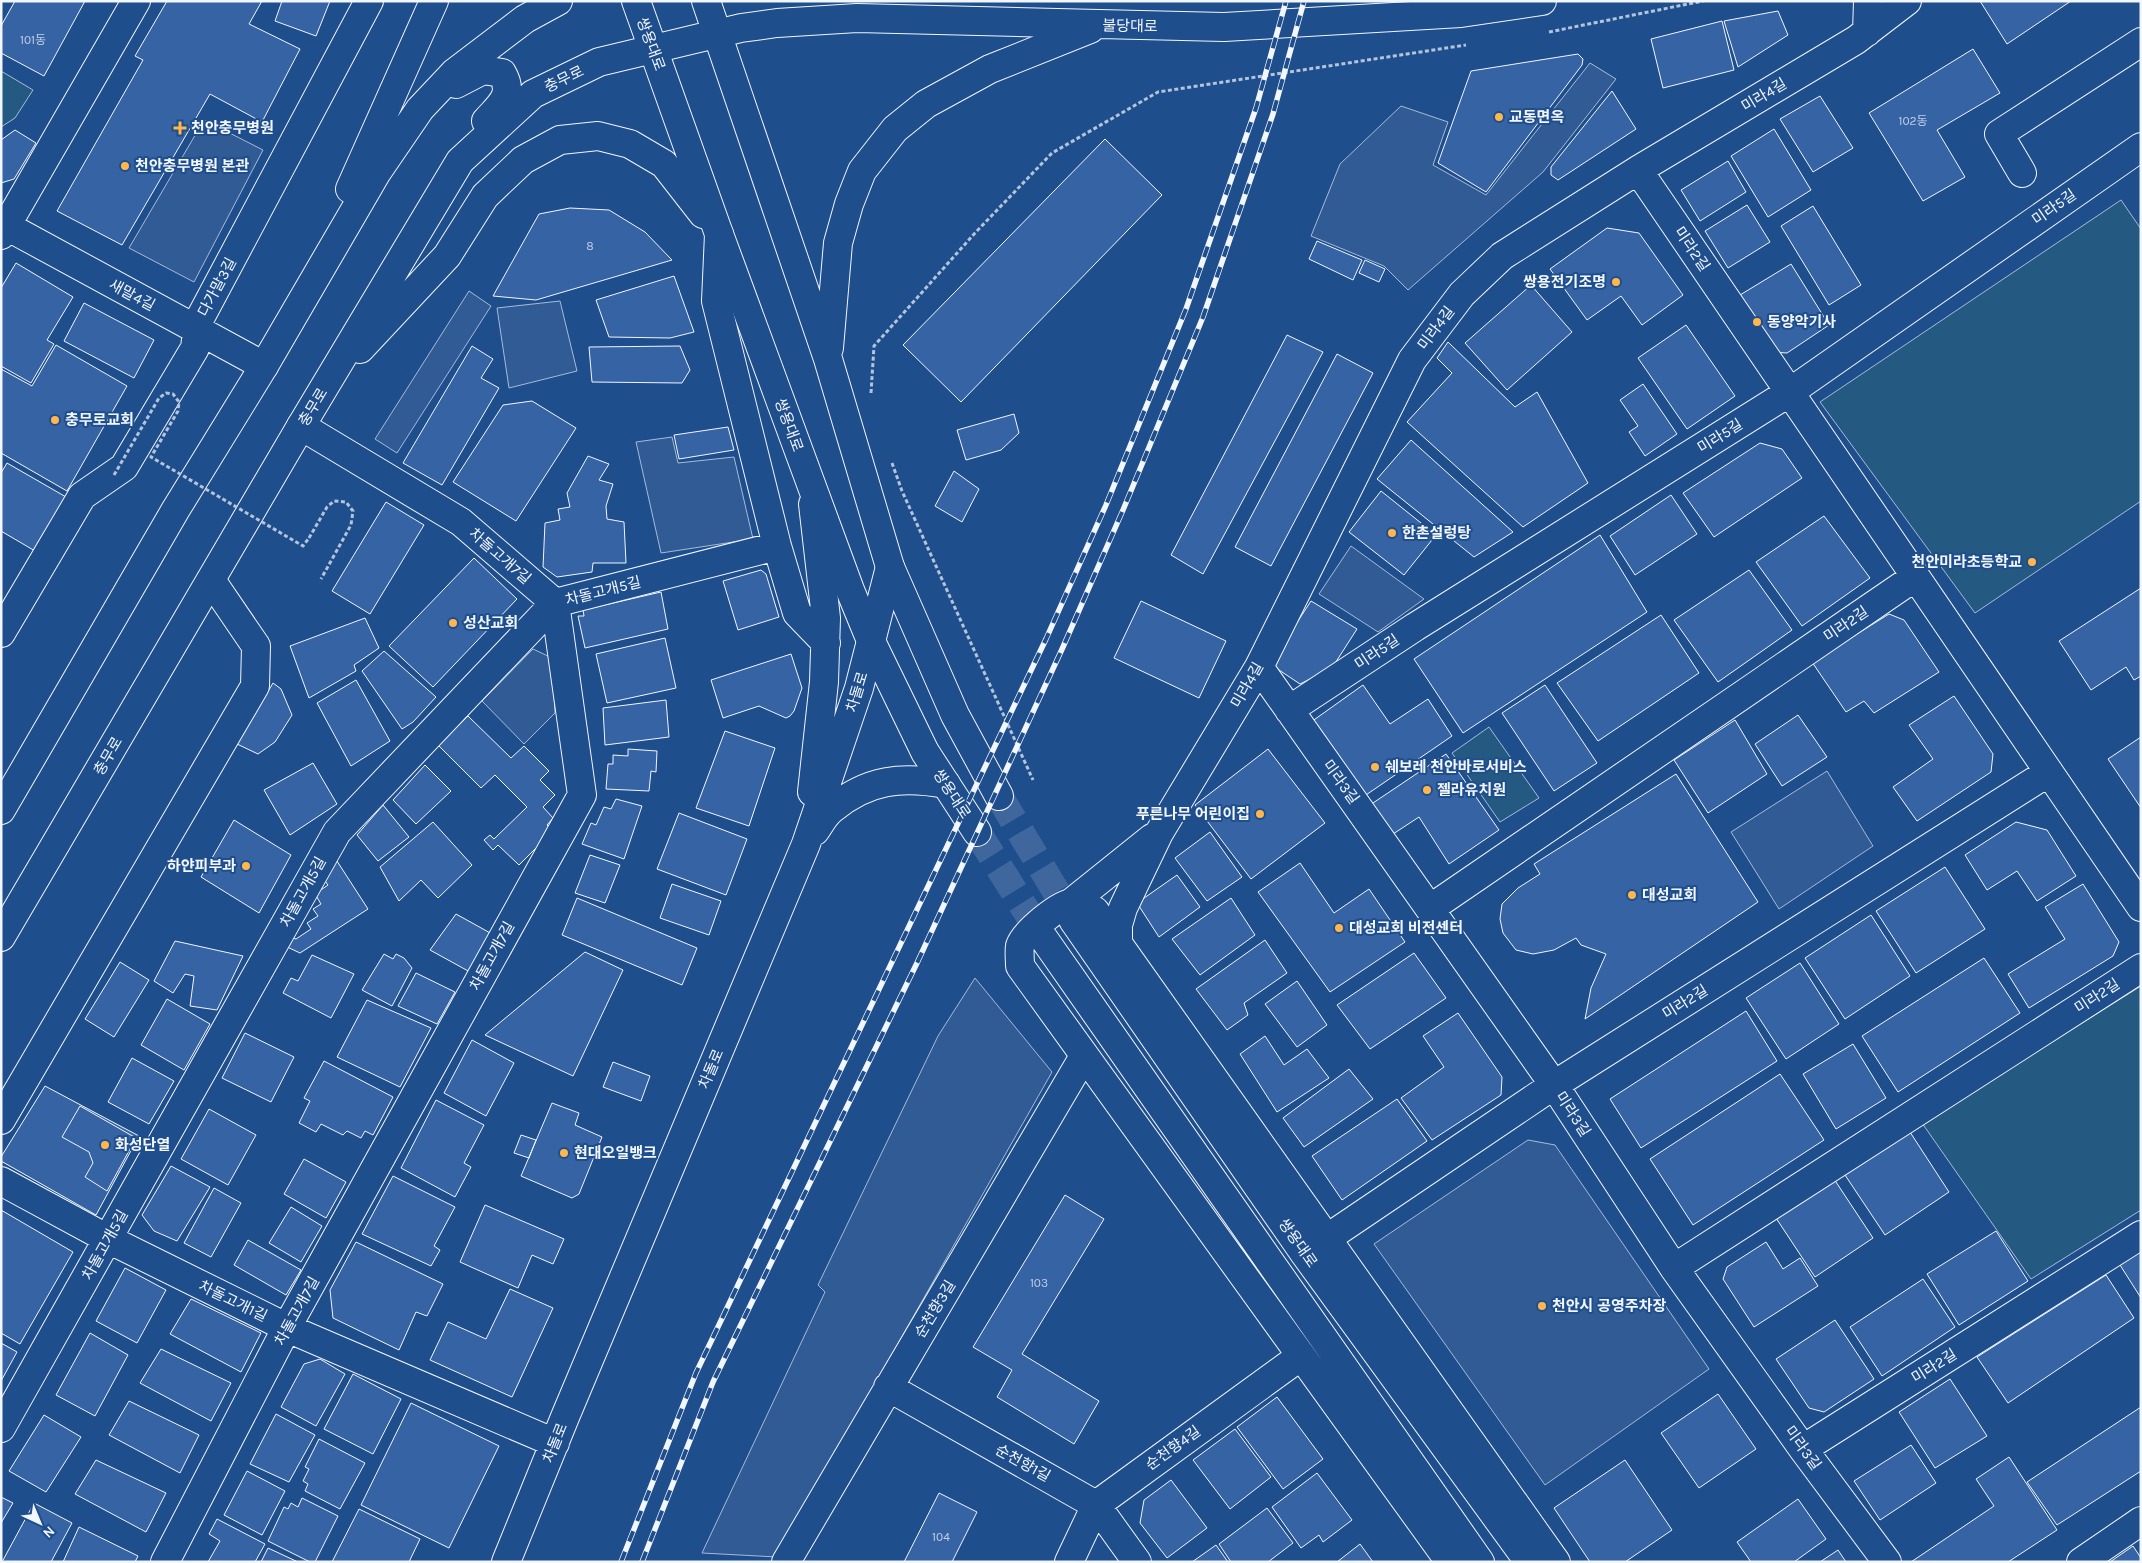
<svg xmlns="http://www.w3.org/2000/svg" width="2142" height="1563" font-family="Karla,'Noto Sans KR',sans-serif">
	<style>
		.green { fill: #245a82; stroke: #a8bbd7 }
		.parking { fill: #305b95; stroke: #a8bbd7 }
		.building { fill: #3563a3; stroke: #f2f6ff }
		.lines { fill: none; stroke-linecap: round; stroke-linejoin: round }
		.major-tunnel { stroke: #3f679d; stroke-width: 28; stroke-dasharray: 28 14; stroke-linecap: butt }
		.minor-casing { stroke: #f2f6ff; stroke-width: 30 }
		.major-casing { stroke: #f2f6ff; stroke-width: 30 }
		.path { stroke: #b3c4dc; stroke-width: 3; stroke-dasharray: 4 2.5; stroke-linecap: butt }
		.minor { stroke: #1f4e8c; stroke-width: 28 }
		.major { stroke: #1f4e8c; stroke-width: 28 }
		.rail-casing { stroke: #f2f6ff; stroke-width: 5.5 }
		.rail { stroke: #1f4e8c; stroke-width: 4; stroke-dasharray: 11; stroke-linecap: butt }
		.path-bridge { stroke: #b3c4dc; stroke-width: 3; stroke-dasharray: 4 2.5; stroke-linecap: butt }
		.poi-dot { fill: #ffb74d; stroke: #1f4e8c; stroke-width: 2 }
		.labels { text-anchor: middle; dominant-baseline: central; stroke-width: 4; stroke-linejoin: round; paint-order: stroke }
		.number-label { font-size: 12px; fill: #c3d1e8 }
		.street-label { font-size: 15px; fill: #f2f6ff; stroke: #1f4e8c }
		.poi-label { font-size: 15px; font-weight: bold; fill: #f2f6ff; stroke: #1f4e8c; text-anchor: start }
	</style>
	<rect width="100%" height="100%" fill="#1f4e8c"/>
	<path class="green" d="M1,71L33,90L15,118L1,127Z
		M2121,200L2141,229V501L1975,613L1820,402Z
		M1489,727L1539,798L1500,822L1452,753Z
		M2141,986V1210L2031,1279L1922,1123Z"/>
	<path class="parking" d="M1590,63L1616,79L1543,172L1408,290L1384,266L1311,236L1340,164L1401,106L1448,122L1433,165L1486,195Z
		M204,120L263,150L194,282L129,248Z
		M469,291L491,306L397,453L375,439Z
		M560,301L577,371L509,388L497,308Z
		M672,437L678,463L734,457L753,539L661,553L636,442Z
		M1351,546L1424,599L1378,632L1319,594Z
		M533,649L552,658L555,713L524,744L482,701Z
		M1827,771L1873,846L1779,909L1731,832Z
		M975,978L1052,1072L777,1557L702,1553L825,1292L818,1285L938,1036Z
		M1528,1140L1555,1145L1709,1369L1545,1485L1374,1244Z"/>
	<path class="building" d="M15,1H85L44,76L1,53V26Z
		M167,1H262L249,24L300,49L262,122L210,94L122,245L57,211L143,60L135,56Z
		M282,1H330L316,36L275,21Z
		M1980,1H2071L2007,44Z
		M1778,11L1788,35L1738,67L1724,21Z
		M1722,21L1734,70L1663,88L1651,39Z
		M1973,49L2000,93L1937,130L1965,177L1923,201L1869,113Z
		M1578,54L1583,59L1582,65L1486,192L1438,163L1471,71Z
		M1612,91L1636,129L1558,180L1551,175V167Z
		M1820,96L1853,148L1813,172L1780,119Z
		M1774,129L1811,190L1768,217L1731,156Z
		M15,130L36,143L14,179L1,183V140Z
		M1105,139L1162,195L961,402L903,345Z
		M1728,161L1746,192L1700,221L1681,190Z
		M1747,205L1770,242L1728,268L1705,231Z
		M1813,206L1861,285L1829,305L1781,226Z
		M570,208L609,210L645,232L672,260L536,300L493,296L539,214Z
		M1607,228L1639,233L1683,295L1642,325L1621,296L1587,320L1550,269Z
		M1317,241L1362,260L1353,280L1309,259Z
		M1365,260L1385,269L1379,282L1359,273Z
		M16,263L73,297L47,340L54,344L31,383L1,366V288Z
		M1791,264L1829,325L1787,353L1771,352L1740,295Z
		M674,276L694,332L670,338L609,337L596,300Z
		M1531,285L1572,332L1507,390L1465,343Z
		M84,303L154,340L134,378L64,341Z
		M1686,325L1735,396L1687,429L1638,358Z
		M1287,335L1323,352L1203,574L1171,555Z
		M1448,342L1515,407L1537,392L1588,483L1523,527L1407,422L1452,373L1437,358Z
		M56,345L127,386L67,491L1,453V369L32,386Z
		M472,346L493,359L481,378L499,388L442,485L403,463Z
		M680,346L690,370L682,383L592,382L589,347Z
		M1337,354L1373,373L1271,566L1235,547Z
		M1643,384L1677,434L1645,456L1629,432L1638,426L1620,400Z
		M532,401L576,428L516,521L453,482L503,405Z
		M1014,414L1019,433L1001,450L966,460L957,430Z
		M728,427L734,450L679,459L674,435Z
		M1411,440L1513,532L1474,557L1377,479Z
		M1760,443L1782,449L1802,478L1714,537L1683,493Z
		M588,456L609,464L599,480L613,484L606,506L607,519L624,522L626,563H593L592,572L557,577L543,567L545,523L560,520L558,509L570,507L567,493Z
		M7,463L66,497L35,551L1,531V473Z
		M954,471L979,489L962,522L935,506Z
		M1381,491L1436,535L1404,575L1349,532Z
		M1671,495L1697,534L1635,575L1610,536Z
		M386,502L424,525L370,614L332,591Z
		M1824,516L1870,578L1802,626L1756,562Z
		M1600,535L1647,612L1463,733L1414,659Z
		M474,558L517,599L433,687L389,646Z
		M761,570L766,574L779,617L738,630L723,581Z
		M1749,570L1792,630L1718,682L1674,620Z
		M2141,588V676L2134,680L2126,667L2091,690L2059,641Z
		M661,592L668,629L585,648L578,616H584L583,610Z
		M1141,601L1226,641L1199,698L1114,658Z
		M1311,601L1357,629L1332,668L1300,684L1270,664Z
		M1889,614L1904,620L1939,672L1874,713L1864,701L1846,712L1812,662Z
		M1661,615L1699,673L1598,741L1557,683Z
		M365,618L379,648L354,665L356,671L309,698L290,646Z
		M665,638L676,688L607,703L596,654Z
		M384,651L436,697L413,722L402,729L362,671Z
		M791,654L802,688L794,711L790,716L786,718L759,706L723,718L711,680Z
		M356,680L390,741L351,766L317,703Z
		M273,683L281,689L292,715L275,742L258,754L237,744Z
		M1363,685L1390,724L1428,699L1452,736L1363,797L1311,722Z
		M1545,685L1597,763L1554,791L1502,713Z
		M1954,696L1993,754L1991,772L1917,821L1893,787L1933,759L1909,725Z
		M666,700L669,737L605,745L603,708Z
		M1798,715L1827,757L1782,786L1755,744Z
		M468,716L511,758L524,746L549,771L540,780L555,795L543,807L553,818L547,825L553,831L519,865L498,845L493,850L484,840L490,835L494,839L527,807L495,775L481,788L438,745Z
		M1735,720L1767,774L1708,813L1674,760Z
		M725,731L775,748L749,826L696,808Z
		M2141,737V808L2108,759Z
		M628,749L657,751L656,772L651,771L649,791L606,789L608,764H613V755L628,756Z
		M1268,749L1325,823L1251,879L1195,805Z
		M1446,754L1499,830L1449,864L1419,817L1390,836L1370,805Z
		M313,763L337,804L290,835L264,790Z
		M425,765L451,791L416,824L393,800Z
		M1676,774L1758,902L1585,1019L1591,988L1606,954L1581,945L1576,938L1554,950L1533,954L1516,950L1503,933L1500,919L1502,904L1518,888L1540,874L1534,864Z
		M616,799L642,806L624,859L582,844L591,823L596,825L604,807L611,809Z
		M383,805L409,837L378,861L357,835Z
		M679,813L747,839L726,895L657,869Z
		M234,820L291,855L259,913L201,877Z
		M433,822L472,865L438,898L421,880L399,901L380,867Z
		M2016,822L2047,830L2076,876L2037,901L2017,871L1987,890L1965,855Z
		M1210,832L1242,877L1207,901L1175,858Z
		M590,855L620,865L605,903L575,893Z
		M335,858L368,909L300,953L283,945L288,936L296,939L311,929L307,923L318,916L313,909L321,904L315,894L328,885L322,877Z
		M1300,863L1334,913L1369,889L1405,942L1330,992L1258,892Z
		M1945,867L1985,929L1916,973L1876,911Z
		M1177,875L1200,907L1159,937L1137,903Z
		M672,884L721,901L709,935L660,918Z
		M2083,884L2119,942L2113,956L2029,1008L2008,974L2065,939L2045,907Z
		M577,898L697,948L682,985L562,935Z
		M1231,898L1255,935L1200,975L1172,939Z
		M456,914L492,934L470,972L430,950Z
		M1871,915L1910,976L1845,1019L1805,958Z
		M1265,940L1287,973L1244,1003L1248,1015L1227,1030L1196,989Z
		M175,941L243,956L217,1010L190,1006L194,976L185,974L173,993L154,981Z
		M585,952L623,970L573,1076L485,1035Z
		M1414,953L1446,998L1370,1049L1337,1005Z
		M384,954L393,959L396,954L404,958L412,968L392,1006L362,990Z
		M312,955L354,974L331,1018L283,993L291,978L298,981Z
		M1984,958L2020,1013L1898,1092L1862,1036Z
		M120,962L149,980L114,1037L85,1019Z
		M1800,963L1839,1024L1786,1059L1746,998Z
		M416,973L455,992L437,1024L398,1006Z
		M1297,981L1327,1025L1297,1047L1265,1004Z
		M167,999L210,1024L184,1070L141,1045Z
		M367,1000L431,1028L400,1087L337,1057Z
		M1746,1011L1777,1061L1641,1148L1610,1099Z
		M1458,1013L1502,1077L1501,1095L1432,1140L1401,1098L1444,1067L1423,1036Z
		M245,1033L294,1057L271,1102L222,1078Z
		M1265,1036L1284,1065L1307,1049L1329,1078L1277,1112L1240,1054Z
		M472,1040L514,1063L486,1116L444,1093Z
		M1853,1044L1886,1098L1836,1129L1803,1074Z
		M132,1058L174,1081L149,1124L108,1102Z
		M324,1061L393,1097L373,1135L365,1131L361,1138L347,1131L343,1135L321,1124L316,1132L299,1123L310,1101L304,1098Z
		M613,1062L650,1076L641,1101L603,1087Z
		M1349,1069L1373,1099L1304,1147L1283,1118Z
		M1780,1074L1824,1140L1693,1225L1650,1159Z
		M45,1086L139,1136L96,1215L1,1161V1157Z
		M1397,1099L1427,1141L1342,1200L1312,1156Z
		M436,1100L484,1125L464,1163L471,1167L455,1197L401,1168Z
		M552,1103L579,1113L575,1125L602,1137L579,1194L572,1198L521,1176Z
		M80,1106L136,1138L107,1191L85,1177L93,1163L89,1152L62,1137Z
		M209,1109L256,1135L228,1185L181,1159Z
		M1908,1129L1949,1192L1885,1235L1843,1172Z
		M521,1135L536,1140L529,1158L514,1153Z
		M304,1159L346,1182L326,1218L284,1194Z
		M171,1166L210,1187L177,1241L154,1231L142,1215Z
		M393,1176L455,1207L434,1246L440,1250L431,1266L362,1234Z
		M1834,1179L1873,1238L1815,1277L1776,1218Z
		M214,1188L241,1203L211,1257L184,1243Z
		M1065,1195L1104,1219L1022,1354L1099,1401L1074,1444L997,1397L1012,1370L973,1347Z
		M485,1205L564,1239L553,1264L532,1255L518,1288L460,1262Z
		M291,1207L322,1226L301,1262L269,1243Z
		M1,1210L73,1252L20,1344L1,1333Z
		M1996,1231L2028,1281L1959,1325L1927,1274Z
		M248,1240L301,1270L286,1295L234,1265Z
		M356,1242L443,1284L427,1316L416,1312L399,1350L333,1318L330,1290Z
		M1766,1242L1783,1269L1800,1258L1818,1286L1754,1327L1723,1279L1727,1267Z
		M2141,1251V1298L2120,1265Z
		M125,1268L166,1290L137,1343L96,1321Z
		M2106,1275L2134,1318L2008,1403L1977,1357Z
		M1923,1279L1955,1327L1882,1376L1850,1327Z
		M510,1289L553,1308L512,1397L430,1360L448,1322L486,1339Z
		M191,1299L261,1333L241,1372L170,1334Z
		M1835,1320L1874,1379L1824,1412L1809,1408L1776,1359Z
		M90,1333L128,1355L95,1416L56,1395Z
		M1,1343L17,1352L1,1381Z
		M161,1349L231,1383L211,1421L140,1383Z
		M320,1359L345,1374L316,1426L281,1407L304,1364Z
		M353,1374L401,1399L373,1454L324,1429Z
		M1950,1379L1987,1436L1935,1468L1899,1412Z
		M1718,1394L1756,1449L1699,1488L1661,1433Z
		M1277,1397L1323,1459L1283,1489L1237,1427Z
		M129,1401L199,1435L180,1473L109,1435Z
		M411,1403L499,1446L449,1548L361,1505Z
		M2141,1407V1471L2057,1525L2027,1482Z
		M276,1414L315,1435L289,1482L250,1464Z
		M44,1415L81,1437L46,1492L9,1471Z
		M1235,1429L1271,1477L1230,1509L1193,1460Z
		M319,1439L365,1463L340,1509L305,1491L308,1484L303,1481L309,1469L305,1467Z
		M1911,1445L1936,1483L1880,1520L1854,1481Z
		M2009,1457L2057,1530L2008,1562H1911L1994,1506L1976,1479Z
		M96,1460L166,1493L146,1532L75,1494Z
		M1625,1460L1672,1530L1625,1562H1590L1554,1508Z
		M247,1471L285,1491L262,1535L224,1515Z
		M1317,1473L1352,1520L1323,1542L1319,1535L1301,1548L1272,1507Z
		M1171,1480L1207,1528L1167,1558L1140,1523L1144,1500Z
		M939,1493L977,1512L952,1562H904Z
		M1,1497L13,1503L1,1523Z
		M302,1498L338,1516L315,1562H310L268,1541L284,1507L288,1509L291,1503L298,1507Z
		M1798,1499L1826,1539L1794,1562H1751L1737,1542Z
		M34,1503L72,1523L51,1562H2Z
		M1267,1508L1293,1543L1268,1562H1231L1219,1544Z
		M359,1509L420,1539L409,1562H332Z
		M217,1519L265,1544L255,1562H208L220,1541L209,1534Z
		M79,1527L138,1556L135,1562H63Z
		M1360,1544L1373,1562H1337Z
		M1216,1545L1228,1562H1192Z
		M2133,1546L2141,1558V1562H2110Z
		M268,1548L298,1562H261Z
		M1838,1550L1846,1562H1820Z"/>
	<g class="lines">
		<path class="major-tunnel" d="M999,796L1073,920
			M977,832L1042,936"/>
		<g class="minor-casing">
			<path id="minor" d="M1867,32L1868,1
				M1638,170L2141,907
				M2022,173L1999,134L2141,42
				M1,223L264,366
				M719,234L716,301L777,546L797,613L826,643
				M1,235L136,1
				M1,633L82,496L124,467L195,348L198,322L369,1
				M1259,667L1554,1085L1674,1268L1803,1449L1887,1562
				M1289,710L1415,627L1790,392L2141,147
				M812,792L824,682L826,618L813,504
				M815,831C820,824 825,814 832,809C868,779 902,776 946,784
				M1071,903L1152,838
				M1431,908L1915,577
				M1118,945V925L1123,908L1159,833L1259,667L1412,360L1462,294L1502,256L1638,170L1856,40L1907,1
				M1,1120L255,686L256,646L211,580
				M1,1181L108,1239L294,1331L555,1443
				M1326,1239L1554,1085L2049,772
				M1674,1268L2141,968
				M888,1387L1096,1505L1137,1562
				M1,1428L337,832L555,603L777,546
				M1803,1449L2141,1235
				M165,1562L287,1327L582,795L555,603L461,522L301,426
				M506,1562L565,1417L806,844L859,688L890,567
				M786,1562L1084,1056
				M1069,1562L1096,1505L1301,1356
				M2081,1562L2141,1521"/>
		</g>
		<g class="major-casing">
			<path id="major" d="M636,1L719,234L850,590L871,641L925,752L977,832
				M706,1L828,359L890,567L955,715L999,796
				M456,84L483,70L502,73C515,95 500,105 486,121
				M350,189L434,1
				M829,348L838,243L849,204L862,171L895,129L926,104L990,69L1090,29
				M360,349L447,256L485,196L523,160L560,140L598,136L630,144L664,164L703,214
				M1,810L176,509L264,366L377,172L420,109L454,73L525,19L558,1
				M1073,920L1304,1253L1529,1562
				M1042,936L1480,1562
				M1,937L301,426L460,161L533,94L599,62L741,28L777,23L857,18L1224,27L1461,13L1542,1
				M1450,1562L1020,966C1020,960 1019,952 1020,946C1024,933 1060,903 1073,903C1081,904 1088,907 1095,911L1556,1562"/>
		</g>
		<path class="path" d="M1549,32L1703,1
			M871,393L874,346L975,233L1052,153L1158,92L1466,45
			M892,463L902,491L1033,780
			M309,538L327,507L334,501L346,502L353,511L351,525L321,579"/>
		<use href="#minor" class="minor"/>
		<use href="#major" class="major"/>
		<g class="rail-casing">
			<path id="rail" d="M621,1562L696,1373L1046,639L1106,505L1186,309L1256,108L1286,1
				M642,1562L713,1382L917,963L1063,647L1123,510L1203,317L1273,114L1304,1"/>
		</g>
		<use href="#rail" class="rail"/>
		<path class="path-bridge" d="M114,475L159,398L166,393L173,394L179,402L178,411L151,457L303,546L309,538"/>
	</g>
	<g class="poi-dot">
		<circle cx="1499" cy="117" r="5"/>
		<path d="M177.5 120.5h5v5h5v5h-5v5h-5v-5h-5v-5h5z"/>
		<circle cx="125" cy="166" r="5"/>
		<circle cx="1616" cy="282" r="5"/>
		<circle cx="1757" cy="322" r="5"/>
		<circle cx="55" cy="420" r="5"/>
		<circle cx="1392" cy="533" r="5"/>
		<circle cx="2032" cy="562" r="5"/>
		<circle cx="453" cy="623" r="5"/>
		<circle cx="1375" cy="767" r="5"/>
		<circle cx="1427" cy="790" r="5"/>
		<circle cx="1260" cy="814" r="5"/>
		<circle cx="246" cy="866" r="5"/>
		<circle cx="1632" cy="895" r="5"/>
		<circle cx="1339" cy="928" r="5"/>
		<circle cx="105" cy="1145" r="5"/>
		<circle cx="564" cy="1153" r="5"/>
		<circle cx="1542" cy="1306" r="5"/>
	</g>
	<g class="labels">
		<g class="number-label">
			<text x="33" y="40">101동</text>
			<text x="1913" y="121">102동</text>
			<text x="590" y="246">8</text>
			<text x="1039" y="1283">103</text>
			<text x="941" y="1537">104</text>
		</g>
		<g class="street-label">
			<text transform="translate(1130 26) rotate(1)">불당대로</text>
			<text transform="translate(651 44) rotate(70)">쌍용대로</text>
			<text transform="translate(564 79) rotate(-26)">충무로</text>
			<text transform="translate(1764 95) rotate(-31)">미라4길</text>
			<text transform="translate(2054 207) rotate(-35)">미라5길</text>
			<text transform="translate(1692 249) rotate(56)">미라2길</text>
			<text transform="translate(217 287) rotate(-62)">다가말3길</text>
			<text transform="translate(132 295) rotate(28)">새말4길</text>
			<text transform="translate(1436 328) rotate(-53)">미라4길</text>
			<text transform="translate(313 407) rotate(-59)">충무로</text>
			<text transform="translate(789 425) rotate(70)">쌍용대로</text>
			<text transform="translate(1720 436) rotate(-32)">미라5길</text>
			<text transform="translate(500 556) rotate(41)">차돌고개7길</text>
			<text transform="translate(603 591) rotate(-14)">차돌고개5길</text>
			<text transform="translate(1846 624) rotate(-34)">미라2길</text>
			<text transform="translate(1377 652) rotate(-34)">미라5길</text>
			<text transform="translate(1247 685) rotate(-60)">미라4길</text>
			<text transform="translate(857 692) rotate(-73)">차돌로</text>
			<text transform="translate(108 756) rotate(-60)">충무로</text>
			<text transform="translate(1341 782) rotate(54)">미라3길</text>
			<text transform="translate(952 794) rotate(57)">쌍용대로</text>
			<text transform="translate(303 892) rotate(-61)">차돌고개5길</text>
			<text transform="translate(492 956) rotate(-61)">차돌고개7길</text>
			<text transform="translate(2097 996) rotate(-33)">미라2길</text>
			<text transform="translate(1685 1002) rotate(-32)">미라2길</text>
			<text transform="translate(711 1069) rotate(-67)">차돌로</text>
			<text transform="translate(1573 1114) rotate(57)">미라3길</text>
			<text transform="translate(1298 1243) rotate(55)">쌍용대로</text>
			<text transform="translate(105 1245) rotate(-61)">차돌고개5길</text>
			<text transform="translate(233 1301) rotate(26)">차돌고개1길</text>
			<text transform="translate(935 1309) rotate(-59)">순천향3길</text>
			<text transform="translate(297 1311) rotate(-61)">차돌고개7길</text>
			<text transform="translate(1934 1366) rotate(-32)">미라2길</text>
			<text transform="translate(555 1443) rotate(-68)">차돌로</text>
			<text transform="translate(1173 1448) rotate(-36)">순천향4길</text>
			<text transform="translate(1803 1448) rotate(54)">미라3길</text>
			<text transform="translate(1023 1463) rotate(29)">순천향1길</text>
		</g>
		<g class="poi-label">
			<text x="1509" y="117">교동면옥</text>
			<text x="191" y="128">천안충무병원</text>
			<text x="135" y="166">천안충무병원 본관</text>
			<text x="1606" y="282" text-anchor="end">쌍용전기조명</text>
			<text x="1767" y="322">동양악기사</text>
			<text x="65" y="420">충무로교회</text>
			<text x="1402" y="533">한촌설렁탕</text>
			<text x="2022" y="562" text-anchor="end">천안미라초등학교</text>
			<text x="463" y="623">성산교회</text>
			<text x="1385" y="767">쉐보레 천안바로서비스</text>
			<text x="1437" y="790">젤라유치원</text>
			<text x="1250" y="814" text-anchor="end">푸른나무 어린이집</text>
			<text x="236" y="866" text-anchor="end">하얀피부과</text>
			<text x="1642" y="895">대성교회</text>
			<text x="1349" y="928">대성교회 비전센터</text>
			<text x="115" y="1145">화성단열</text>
			<text x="574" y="1153">현대오일뱅크</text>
			<text x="1552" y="1306">천안시 공영주차장</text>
		</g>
	</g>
	<rect width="2142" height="1563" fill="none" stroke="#f2f6ff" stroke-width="5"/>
	<g transform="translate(40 1523) rotate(136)" stroke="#1f4e8c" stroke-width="4" paint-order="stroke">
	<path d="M0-4L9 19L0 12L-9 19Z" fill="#f2f6ff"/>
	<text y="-8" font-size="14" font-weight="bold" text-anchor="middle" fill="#f2f6ff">N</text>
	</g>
</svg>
